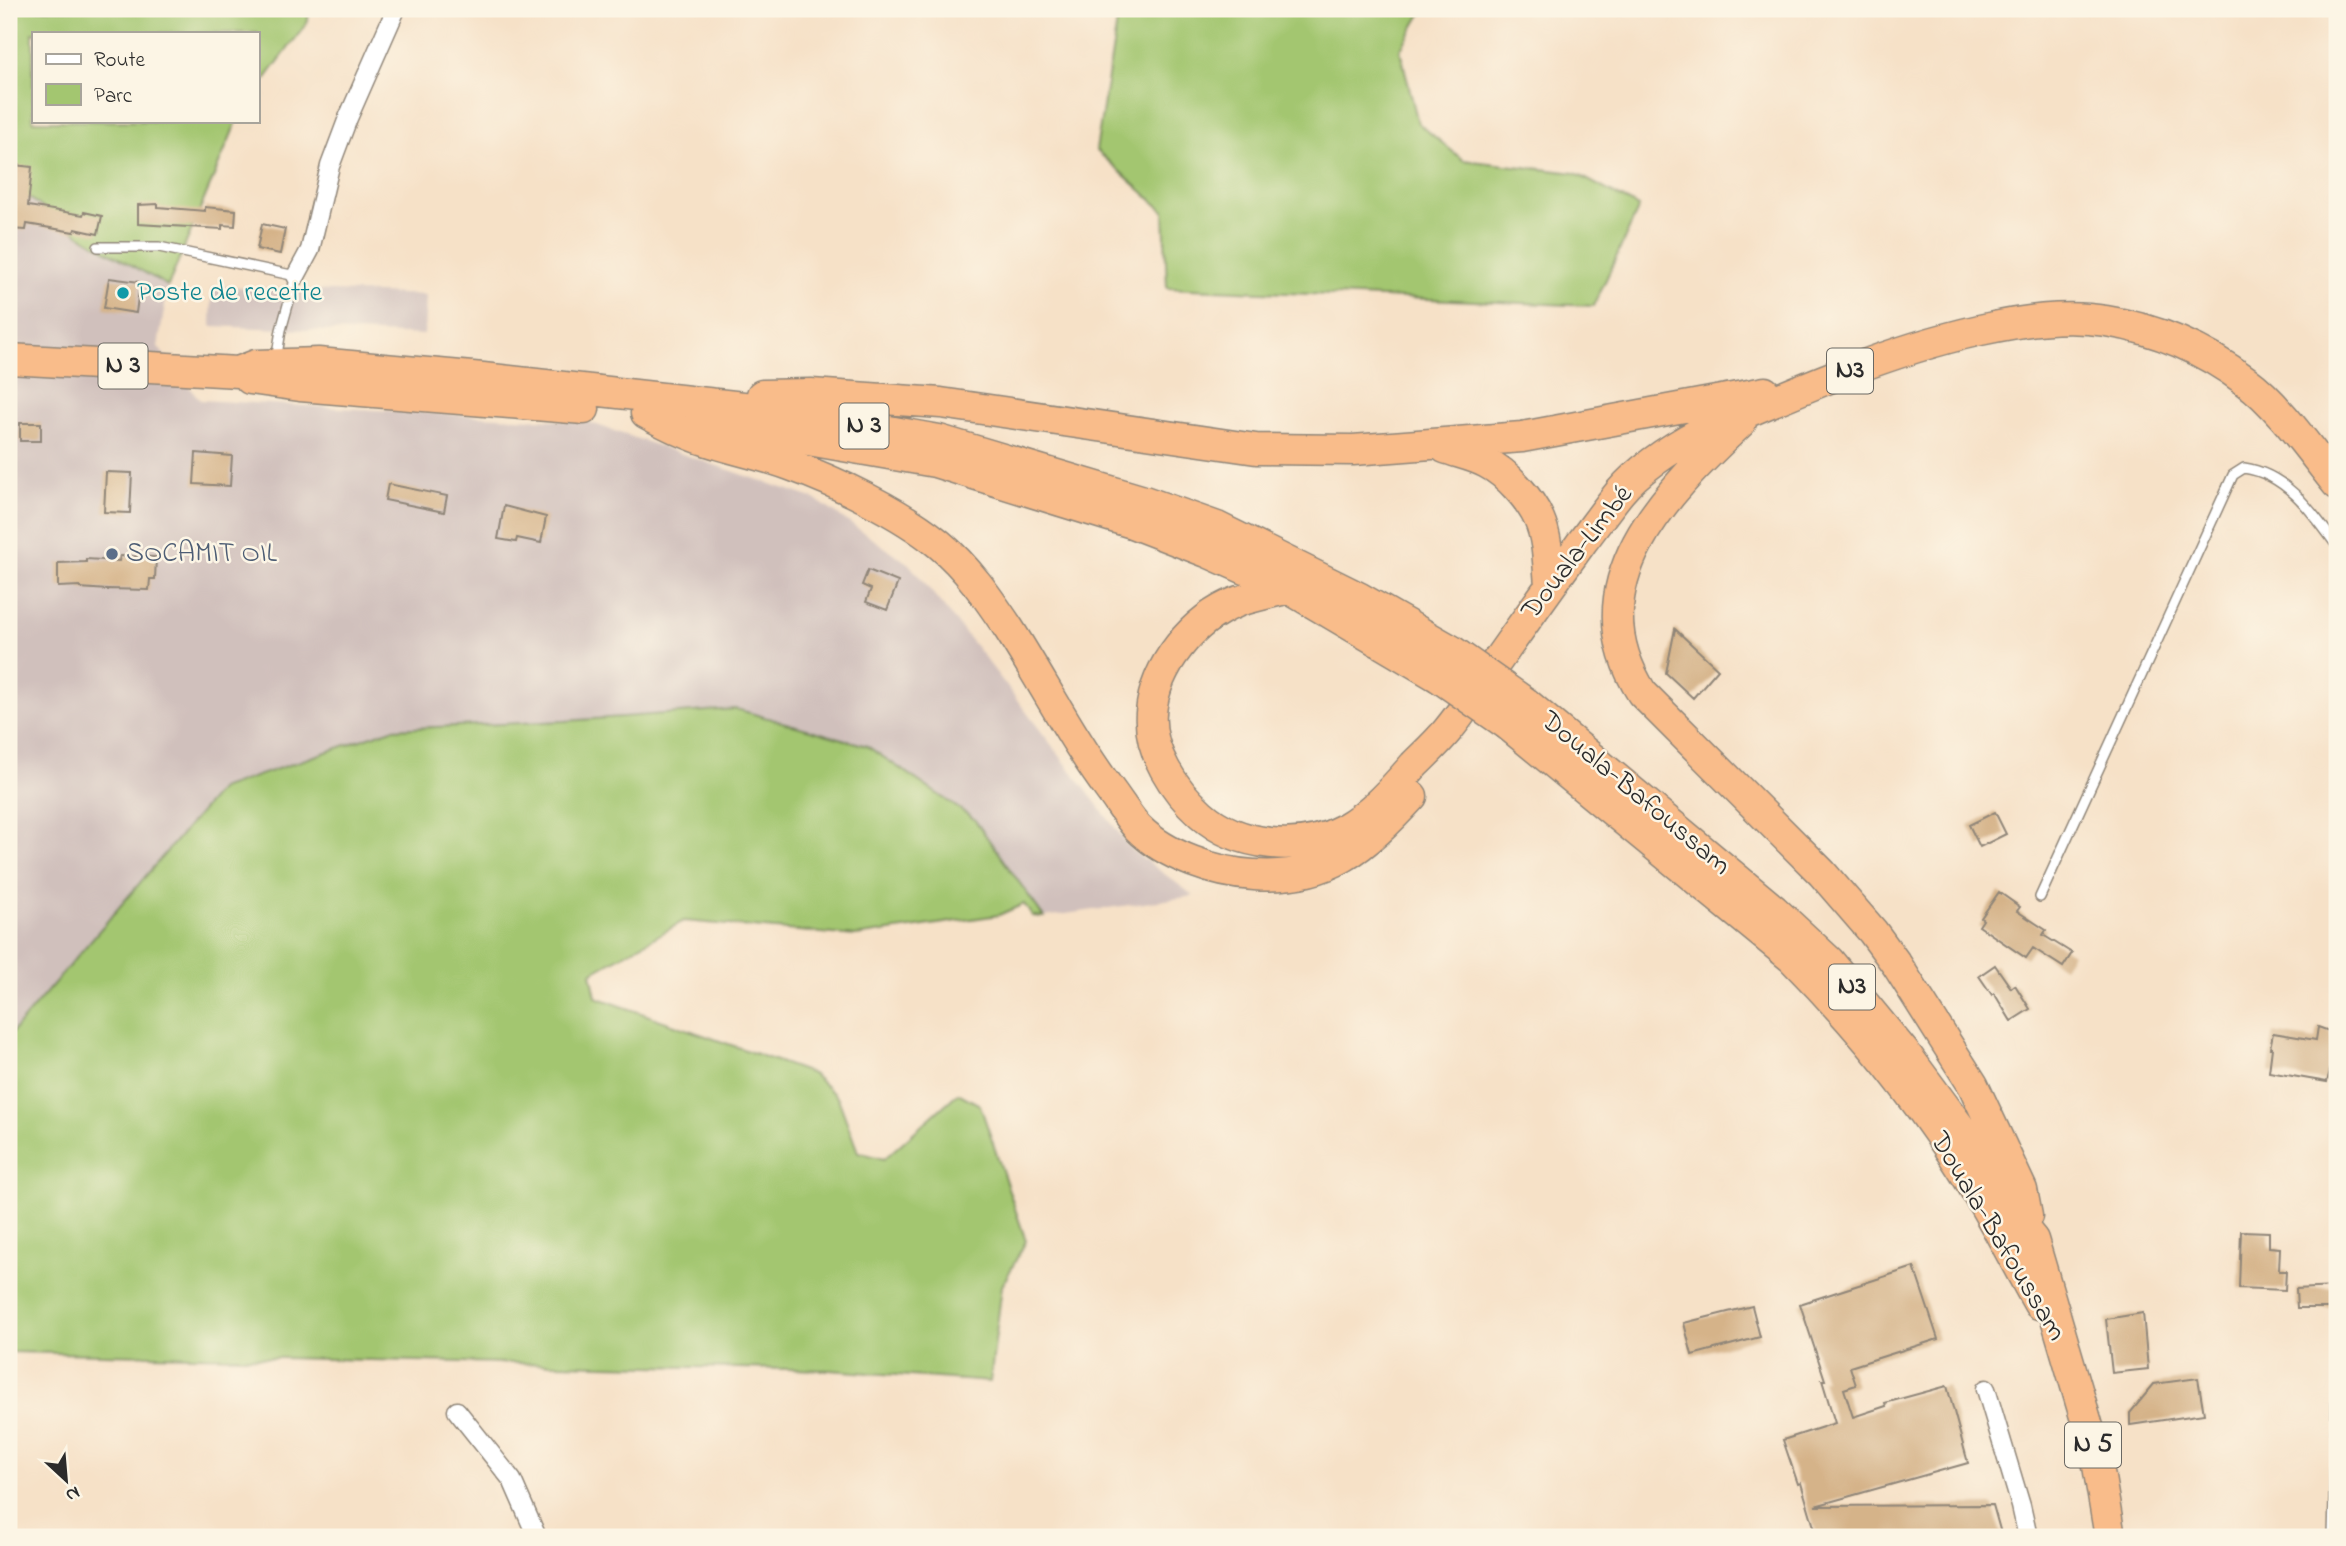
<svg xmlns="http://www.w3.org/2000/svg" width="2346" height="1546" font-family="'Indie Flower',sans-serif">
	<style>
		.industrial { fill: #d0c0bc }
		.green { fill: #a3c670; stroke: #67784e; stroke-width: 2 }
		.building { fill: #d5b389 }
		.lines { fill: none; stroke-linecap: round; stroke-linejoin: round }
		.service-casing { stroke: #908679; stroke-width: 12 }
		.minor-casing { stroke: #908679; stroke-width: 21 }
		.trunk-casing { stroke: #908679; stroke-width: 33 }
		.service { stroke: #fff; stroke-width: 9 }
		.minor { stroke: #fff; stroke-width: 18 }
		.trunk { stroke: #f9bc8a; stroke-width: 30 }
		.trunk-bridge-casing { stroke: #908679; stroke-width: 33; stroke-linecap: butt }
		.trunk-bridge { stroke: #f9bc8a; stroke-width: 30 }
		.culture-dot { fill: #0f9aa8; stroke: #fcf5e5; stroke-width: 2.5 }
		.service-dot { fill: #5c6f8a; stroke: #fcf5e5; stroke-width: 2.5 }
		.labels { text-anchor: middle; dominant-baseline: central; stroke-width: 5; stroke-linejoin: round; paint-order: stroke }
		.shield { fill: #fcf5e5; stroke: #6a6863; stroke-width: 2 }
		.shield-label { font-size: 26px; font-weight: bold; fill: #2b2b2b }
		.culture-label { font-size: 28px; fill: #0d838f; stroke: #fcf5e5; text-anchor: start }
		.street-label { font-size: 28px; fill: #2b2b2b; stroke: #fcf5e5 }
		.service-label { font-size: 28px; fill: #4e5e75; stroke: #fcf5e5; text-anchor: start }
	</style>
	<rect width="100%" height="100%" fill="#fcf5e5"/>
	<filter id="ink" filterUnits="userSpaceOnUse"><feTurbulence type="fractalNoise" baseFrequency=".0143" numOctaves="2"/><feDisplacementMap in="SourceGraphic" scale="14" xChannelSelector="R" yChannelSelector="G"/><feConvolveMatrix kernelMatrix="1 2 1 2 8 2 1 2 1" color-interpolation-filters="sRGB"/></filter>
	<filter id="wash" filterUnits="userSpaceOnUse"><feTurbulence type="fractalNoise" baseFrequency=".00686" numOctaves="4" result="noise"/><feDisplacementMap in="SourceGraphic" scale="28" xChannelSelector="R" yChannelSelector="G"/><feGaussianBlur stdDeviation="1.57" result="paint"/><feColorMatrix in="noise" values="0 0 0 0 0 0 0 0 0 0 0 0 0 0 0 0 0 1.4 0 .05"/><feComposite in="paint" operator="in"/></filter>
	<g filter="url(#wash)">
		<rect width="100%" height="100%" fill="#f6e1c7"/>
		<path class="industrial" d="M9,183L81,236L168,286L158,347L200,400L588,422L815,499L909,564L985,658L1132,850L1194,896L1044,917L974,819L736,709L565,721L220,789L9,1036Z
			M212,286L426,295L424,335L211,326Z"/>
		<path class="green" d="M9,9H310L307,23L257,90V33H33V121H237L168,286L81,236L9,183Z
			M1119,9H1424L1400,50L1418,123L1463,160L1575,173L1639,207L1594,306L1167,288L1164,211L1096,150Z
			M736,709L867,746L974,819L1044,917L1032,916L1024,904L999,915L856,936L684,921L591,973L596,997L813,1074L838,1098L858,1152L884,1159L958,1093L980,1105L1026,1241L1002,1286L990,1382L829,1370L9,1352V1036L220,789L392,729L565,721Z"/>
		<g id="blocks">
			<path class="building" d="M14,165L32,167L28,206L83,215L84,212L102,216L98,234L75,229L74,232L27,224L26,230L9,229V187H12Z
				M158,204V207L205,211V207L236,210L235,226L222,225V229L138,224V205Z
				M262,224L285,229L280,254L257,249Z
				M109,278L140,282L136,313L104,308Z
				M20,423H41V441H20Z
				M196,453L232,456L230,486L194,484Z
				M106,472L132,473L130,513L104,512Z
				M388,484L447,496L444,512L385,500Z
				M504,506L546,517L541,543L517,538L516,542L498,539Z
				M120,556L156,557L155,579H150L149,590L108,589V590L80,588V586L58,587V563L86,562V559L119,561Z
				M868,570L898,582L887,610L866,602L871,589L862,585Z
				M1675,629L1718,669L1693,698L1666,673Z
				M1995,812L2006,834L1980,847L1969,825Z
				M1999,892L2020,907L2017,911L2046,930L2043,935L2072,953L2063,967L2033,948L2026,958L1979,926L1983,920L1981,918Z
				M1995,965L2011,988L2015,985L2030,1009L2011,1021L1994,993L1992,995L1979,976Z
				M2318,1027L2332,1032V1063L2327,1082L2269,1072L2272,1048H2270L2273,1033L2316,1040Z
				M2241,1231L2269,1232V1247L2280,1248L2279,1271H2286L2285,1290L2239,1288Z
				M1914,1267L1938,1339L1850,1367L1856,1385L1844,1389L1853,1417L1886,1406L1885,1403L1947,1386L1968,1463L1815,1506L1993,1505L2002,1537H1817L1801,1483L1798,1484L1783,1440L1835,1423L1822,1380H1825L1800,1304Z
				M2335,1287V1308H2297L2296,1289Z
				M1752,1306L1760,1337L1692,1355L1684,1323Z
				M2143,1313L2148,1369L2112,1373L2106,1319Z
				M2198,1378L2204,1414L2130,1425V1413L2154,1384Z"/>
		</g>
	</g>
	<g filter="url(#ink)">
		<use href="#blocks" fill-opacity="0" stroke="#908679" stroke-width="2"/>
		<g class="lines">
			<g class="service-casing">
				<path id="service" d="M98,247H159L296,276L281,330L276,361
					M2040,897L2233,475L2244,468C2287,474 2313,513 2337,546
					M2333,1537L2337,1386"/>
			</g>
			<g class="minor-casing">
				<path id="minor" d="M296,276L310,250L330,166L348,118L396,9
					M1986,1389L2021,1506L2028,1537
					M457,1411L512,1480L537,1537"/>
			</g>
			<g class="trunk-casing">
				<path id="trunk" d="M9,359L238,372L256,365L318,363L483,378L771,410L939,440L1144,501L1217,527L1360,598L1451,650
					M250,379L300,386L584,409
					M762,395L811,394L941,403L1256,449L1353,450L1522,437L1765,392
					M646,413C666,424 686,434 708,441C735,450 763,455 790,465C837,482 900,512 939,544C967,567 989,599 1009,629C1043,682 1072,739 1110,790C1119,802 1128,817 1138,828C1166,856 1216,873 1254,875C1329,880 1364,848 1412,796
					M700,421L935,462L1132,523L1207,552L1288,588L1437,676
					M1741,422C1666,493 1573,584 1642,693L1822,873L1873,932L1897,965L1973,1085L2022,1190L2027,1216
					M1445,448C1459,453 1475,456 1487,463C1507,473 1530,499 1539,519C1548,539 1548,564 1550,585
					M1288,588C1272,593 1254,596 1237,602C1193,619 1155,666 1151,713C1148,751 1174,790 1201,814C1238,847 1301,853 1344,829C1372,813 1393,789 1414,765C1425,754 1437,743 1447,731C1463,712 1476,691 1490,671C1520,628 1551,585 1582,542C1595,525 1607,508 1620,492C1641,467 1673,447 1701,432C1791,393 1883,352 1980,330C2021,321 2064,314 2106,321C2157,329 2205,350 2246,381C2278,404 2312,453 2337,484
					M1526,703L1774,910L1829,961L1908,1057L1964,1133L2016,1219L2033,1240L2096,1454L2110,1537
					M1508,725L1792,958C1858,1025 1919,1099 1968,1178C1994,1219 2015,1262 2039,1304"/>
			</g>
			<use href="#service" class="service"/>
			<use href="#minor" class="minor"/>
			<use href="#trunk" class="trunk"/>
			<g class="trunk-bridge-casing">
				<path id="trunk-bridge" d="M1451,650L1526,703
					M1437,676L1508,725"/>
			</g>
			<use href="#trunk-bridge" class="trunk-bridge"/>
		</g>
	</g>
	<circle class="culture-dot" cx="123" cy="293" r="7"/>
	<circle class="service-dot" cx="112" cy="554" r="7"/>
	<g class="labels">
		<g class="shield">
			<rect x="98.5" y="343.5" width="49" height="45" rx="5"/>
			<rect x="1827" y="348.5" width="46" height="45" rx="5"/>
			<rect x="839.5" y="403.5" width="49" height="45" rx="5"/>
			<rect x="1829" y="964.5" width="46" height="45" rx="5"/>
			<rect x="2065" y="1422.5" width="56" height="45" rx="5"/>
		</g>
		<g class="shield-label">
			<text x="123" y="366">N 3</text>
			<text x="1850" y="371">N3</text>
			<text x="864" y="426">N 3</text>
			<text x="1852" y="987">N3</text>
			<text x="2093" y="1445">N 5</text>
		</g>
		<g class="culture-label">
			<text x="137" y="293">Poste de recette</text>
		</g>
		<g class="street-label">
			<text transform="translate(1578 553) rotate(-52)">Douala-Limbé</text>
			<text transform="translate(1635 794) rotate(40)">Douala-Bafoussam</text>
			<text transform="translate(1997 1237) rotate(59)">Douala-Bafoussam</text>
		</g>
		<g class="service-label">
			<text x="126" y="554">SOCAMIT OIL</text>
		</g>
	</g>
	<rect width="2346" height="1546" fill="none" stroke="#fcf5e5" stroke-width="35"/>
	<rect x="32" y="32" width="228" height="91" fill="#fcf5e5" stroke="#a8a49b" stroke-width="2"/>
	<rect x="46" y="54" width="35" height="10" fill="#ffffff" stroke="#a8a49b" stroke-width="2"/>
	<text x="94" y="66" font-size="21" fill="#2b2b2b">Route</text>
	<rect x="46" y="84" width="35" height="21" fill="#a3c670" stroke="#a8a49b" stroke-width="2"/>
	<text x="94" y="102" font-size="21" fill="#2b2b2b">Parc</text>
	<g transform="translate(66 1480) rotate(154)" stroke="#fcf5e5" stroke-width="5" paint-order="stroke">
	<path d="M0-5L12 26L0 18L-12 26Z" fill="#2b2b2b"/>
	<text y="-10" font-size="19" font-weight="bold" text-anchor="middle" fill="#2b2b2b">N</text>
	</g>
</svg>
